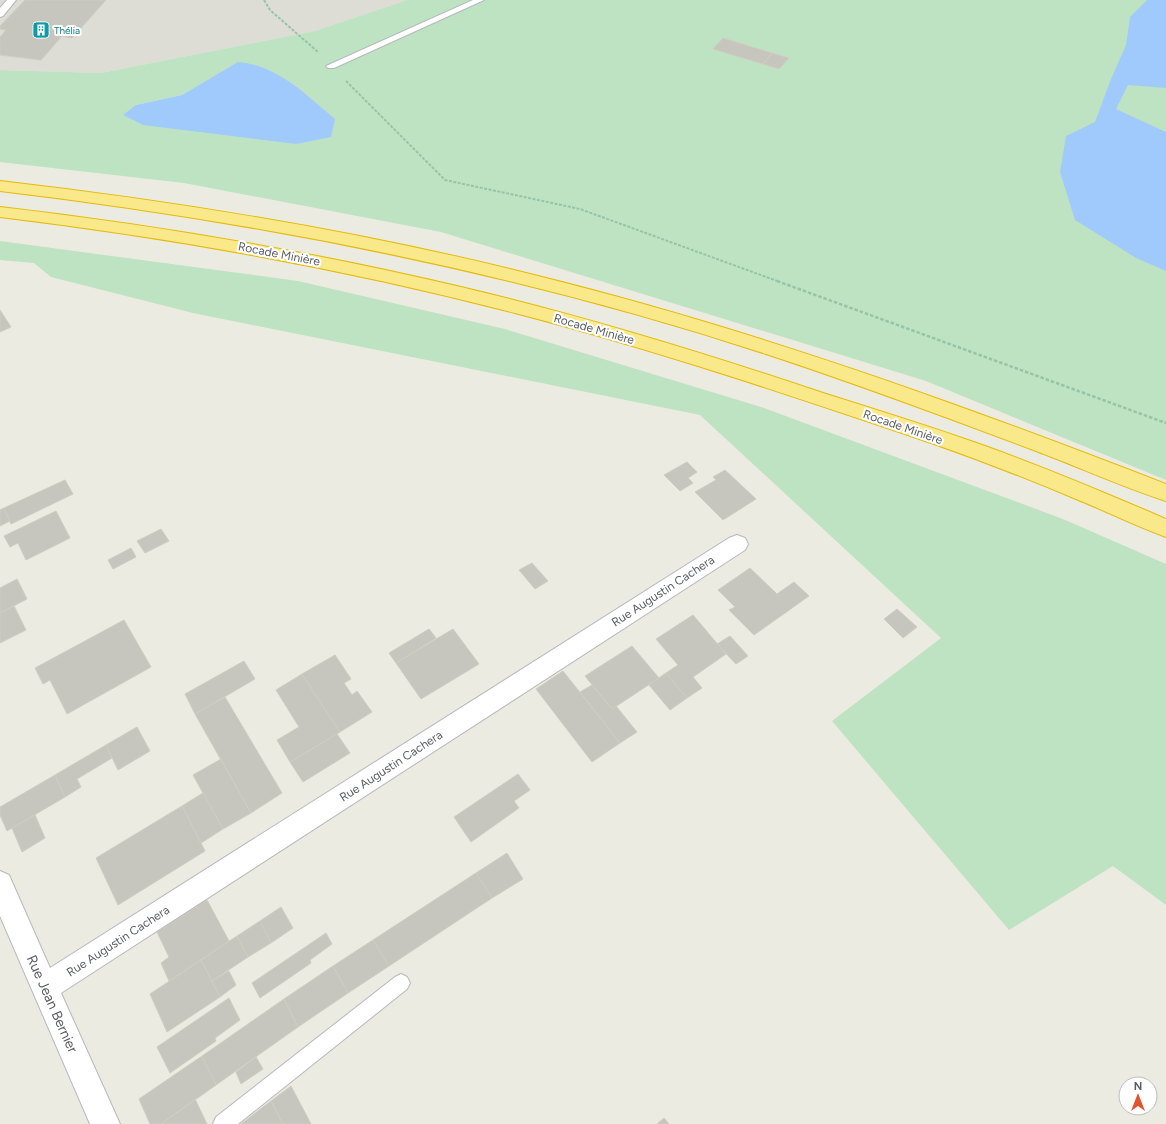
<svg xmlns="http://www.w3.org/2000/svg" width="1166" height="1124" font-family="Figtree,sans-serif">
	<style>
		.industrial { fill: #dddcd5 }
		.green { fill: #bee3c2; fill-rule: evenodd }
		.water { fill: #a1cafc }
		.building { fill: #c6c5be; stroke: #d0cdbf }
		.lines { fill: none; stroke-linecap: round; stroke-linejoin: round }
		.service-casing { stroke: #b6b8bd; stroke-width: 2 }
		.minor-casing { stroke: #b6b8bd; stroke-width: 2 }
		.motorway-casing { stroke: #e4b908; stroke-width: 2 }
		.path-far1 { stroke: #97c3a8; stroke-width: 2; stroke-dasharray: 3 1.5; stroke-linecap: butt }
		.path { stroke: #97c3a8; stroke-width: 2.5; stroke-dasharray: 3.5 2; stroke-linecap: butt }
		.service { fill: #fff; fill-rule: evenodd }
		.minor { fill: #fff; fill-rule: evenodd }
		.motorway { fill: #f9e98b; fill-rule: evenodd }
		.labels { text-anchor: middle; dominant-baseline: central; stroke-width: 4; stroke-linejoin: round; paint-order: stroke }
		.far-culture-label { font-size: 10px; fill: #0d838f; stroke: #fff; text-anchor: start }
		.street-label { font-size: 12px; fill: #595c61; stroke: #fff }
		.near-street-label { font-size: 14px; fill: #595c61; stroke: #fff }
	</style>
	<rect width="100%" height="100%" fill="#ecebe1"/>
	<path class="industrial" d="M0,0H407L315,31L101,73L0,70Z"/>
	<path class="green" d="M407,0H1166V480L926,381L441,232L184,183L0,162V70L101,73L315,31ZM239,62L296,144L136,105L182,95Z
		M0,241L298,281L505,329L761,407L1063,519L1166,564V905L1113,866L1009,930L832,721L941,638L700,415L193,313L51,277L34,263L0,260Z"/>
	<path class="water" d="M1147,0H1166V88L1128,85L1116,109L1166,132V271L1136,258L1075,220L1060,172L1066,136L1095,122L1111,79L1126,45L1130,17Z
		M238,62C278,65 306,95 335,119L331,137L296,144L143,125L123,115L136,105L182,95Z"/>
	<path class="building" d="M25,0H106L72,38L62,36L41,60L0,55V37L6,30L0,29V26Z
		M723,38L772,53L763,64L713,49Z
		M772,53L789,58L779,69L763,64Z
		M0,310L11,327L0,332Z
		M687,462L697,472L688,478L693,483L680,491L664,475Z
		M725,470L756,499L723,520L695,492L716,480L713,477Z
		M65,480L73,494L11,524L4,508Z
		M4,508L10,521L0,526V510Z
		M56,511L70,538L26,560L18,543L10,547L4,536Z
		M161,529L169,541L145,553L137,541Z
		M131,548L136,557L113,569L108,560Z
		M532,563L548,581L535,589L519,570Z
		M750,568L777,594L794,582L809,596L754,635L729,610L735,607L718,590Z
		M17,579L27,599L0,613V588Z
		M14,606L26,630L0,643V613Z
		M897,609L917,627L903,638L884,619Z
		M693,615L726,654L693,677L702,688L687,698L666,673L678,665L656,639Z
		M124,620L151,667L67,714L50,680L43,684L35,668Z
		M429,629L436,638L396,663L389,653Z
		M453,629L479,664L421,699L396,663Z
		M730,636L748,656L736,664L717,644Z
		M632,646L659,678L612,709L585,676Z
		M335,655L351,679L344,683L352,695L357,691L372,712L340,732L302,674Z
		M244,661L255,679L195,714L185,694Z
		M563,671L620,743L592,762L536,689Z
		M666,673L687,698L670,710L649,685Z
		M302,674L340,732L290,762L277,740L299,727L276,690Z
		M592,685L612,709L616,706L637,732L620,743L580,692Z
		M225,697L282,793L251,813L195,714Z
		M137,727L150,751L118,770L106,745Z
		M337,734L350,753L303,782L290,762Z
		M106,745L112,758L77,779L81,787L65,797L55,775Z
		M221,759L251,813L223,829L193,775Z
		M518,774L530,790L514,801L519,808L471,842L454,817Z
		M55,775L65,797L7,831L0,815V807Z
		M203,793L223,829L201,843L182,806Z
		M182,806L205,851L118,905L96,858Z
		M35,815L45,838L22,852L12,828Z
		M507,853L523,879L492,898L476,873Z
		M476,873L492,898L389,966L373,940Z
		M207,900L229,941L169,981L161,963L169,957L157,932Z
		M281,907L293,928L271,943L260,921Z
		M260,921L271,943L248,957L237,936Z
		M326,933L332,944L310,960L311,963L260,998L252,983Z
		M237,936L248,957L212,981L201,960Z
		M373,940L389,966L348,993L333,966Z
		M201,960L220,997L167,1032L150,994Z
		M333,966L348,993L298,1027L284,999Z
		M229,971L236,985L220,997L212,981Z
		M229,998L240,1020L215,1038L216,1041L170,1073L157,1047Z
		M284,999L298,1027L216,1085L202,1056Z
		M202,1056L216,1085L161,1124H150L139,1099Z
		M256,1057L263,1069L241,1084L236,1072Z
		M291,1086L311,1124H283L271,1101Z
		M195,1099L207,1124H161Z
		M271,1101L283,1124H241Z
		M664,1118L669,1124H657Z"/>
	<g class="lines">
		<g class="service-casing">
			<path id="service" d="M7,0H16L3,16L0,17V8Z
				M473,0H484L334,68H328L326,66Z
				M401,974L407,977L410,983L407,989L238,1124H213L216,1117L395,977Z"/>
		</g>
		<g class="minor-casing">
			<path id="minor" d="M737,535L745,538L748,544L745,550L61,993L120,1124H90L0,916V871L9,875L50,968L729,538Z"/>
		</g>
		<g class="motorway-casing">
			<path id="motorway" d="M0,181C181,202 361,231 538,276C752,329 960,404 1166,484V501C1122,487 1079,467 1036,451C946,417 857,384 766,354C516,272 261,222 0,191Z
				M0,207C155,225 309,251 461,287C584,316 704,353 823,393C877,410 932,427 985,446C1046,468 1106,493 1166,519V537C1135,526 1106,511 1076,499C1029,479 982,461 934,444C796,397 656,350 515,313C346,269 174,238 0,217Z"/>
		</g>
		<path class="path-far1" d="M264,0L270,10L318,52
			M346,81L445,180L580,209L780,282"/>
		<path class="path" d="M777,281L1166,423"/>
		<use href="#service" class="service"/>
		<use href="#minor" class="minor"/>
		<use href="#motorway" class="motorway"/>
	</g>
	<defs>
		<g id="building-square" transform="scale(0.9)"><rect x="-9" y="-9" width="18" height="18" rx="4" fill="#0f9aa8" stroke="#fff"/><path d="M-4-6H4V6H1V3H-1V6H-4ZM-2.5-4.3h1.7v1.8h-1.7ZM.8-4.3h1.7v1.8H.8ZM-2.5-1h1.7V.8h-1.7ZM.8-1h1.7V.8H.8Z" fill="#fff"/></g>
	</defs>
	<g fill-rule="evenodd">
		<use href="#building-square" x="41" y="30"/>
	</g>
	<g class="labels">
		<g class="far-culture-label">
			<text x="54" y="30">Thélia</text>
		</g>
		<g class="street-label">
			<text transform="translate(279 254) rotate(11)">Rocade Minière</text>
			<text transform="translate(594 329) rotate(16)">Rocade Minière</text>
			<text transform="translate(903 427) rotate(19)">Rocade Minière</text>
			<text transform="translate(663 591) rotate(-33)">Rue Augustin Cachera</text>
			<text transform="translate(391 766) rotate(-33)">Rue Augustin Cachera</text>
			<text transform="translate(118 941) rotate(-33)">Rue Augustin Cachera</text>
		</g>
		<g class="near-street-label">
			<text transform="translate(52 1004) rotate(66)">Rue Jean Bernier</text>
		</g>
	</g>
	<g transform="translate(1138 1096)"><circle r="19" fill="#ffffff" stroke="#bdbec0"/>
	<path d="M0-3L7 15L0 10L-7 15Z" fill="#e25330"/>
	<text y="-6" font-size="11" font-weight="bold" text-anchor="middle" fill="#595c61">N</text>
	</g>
</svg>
